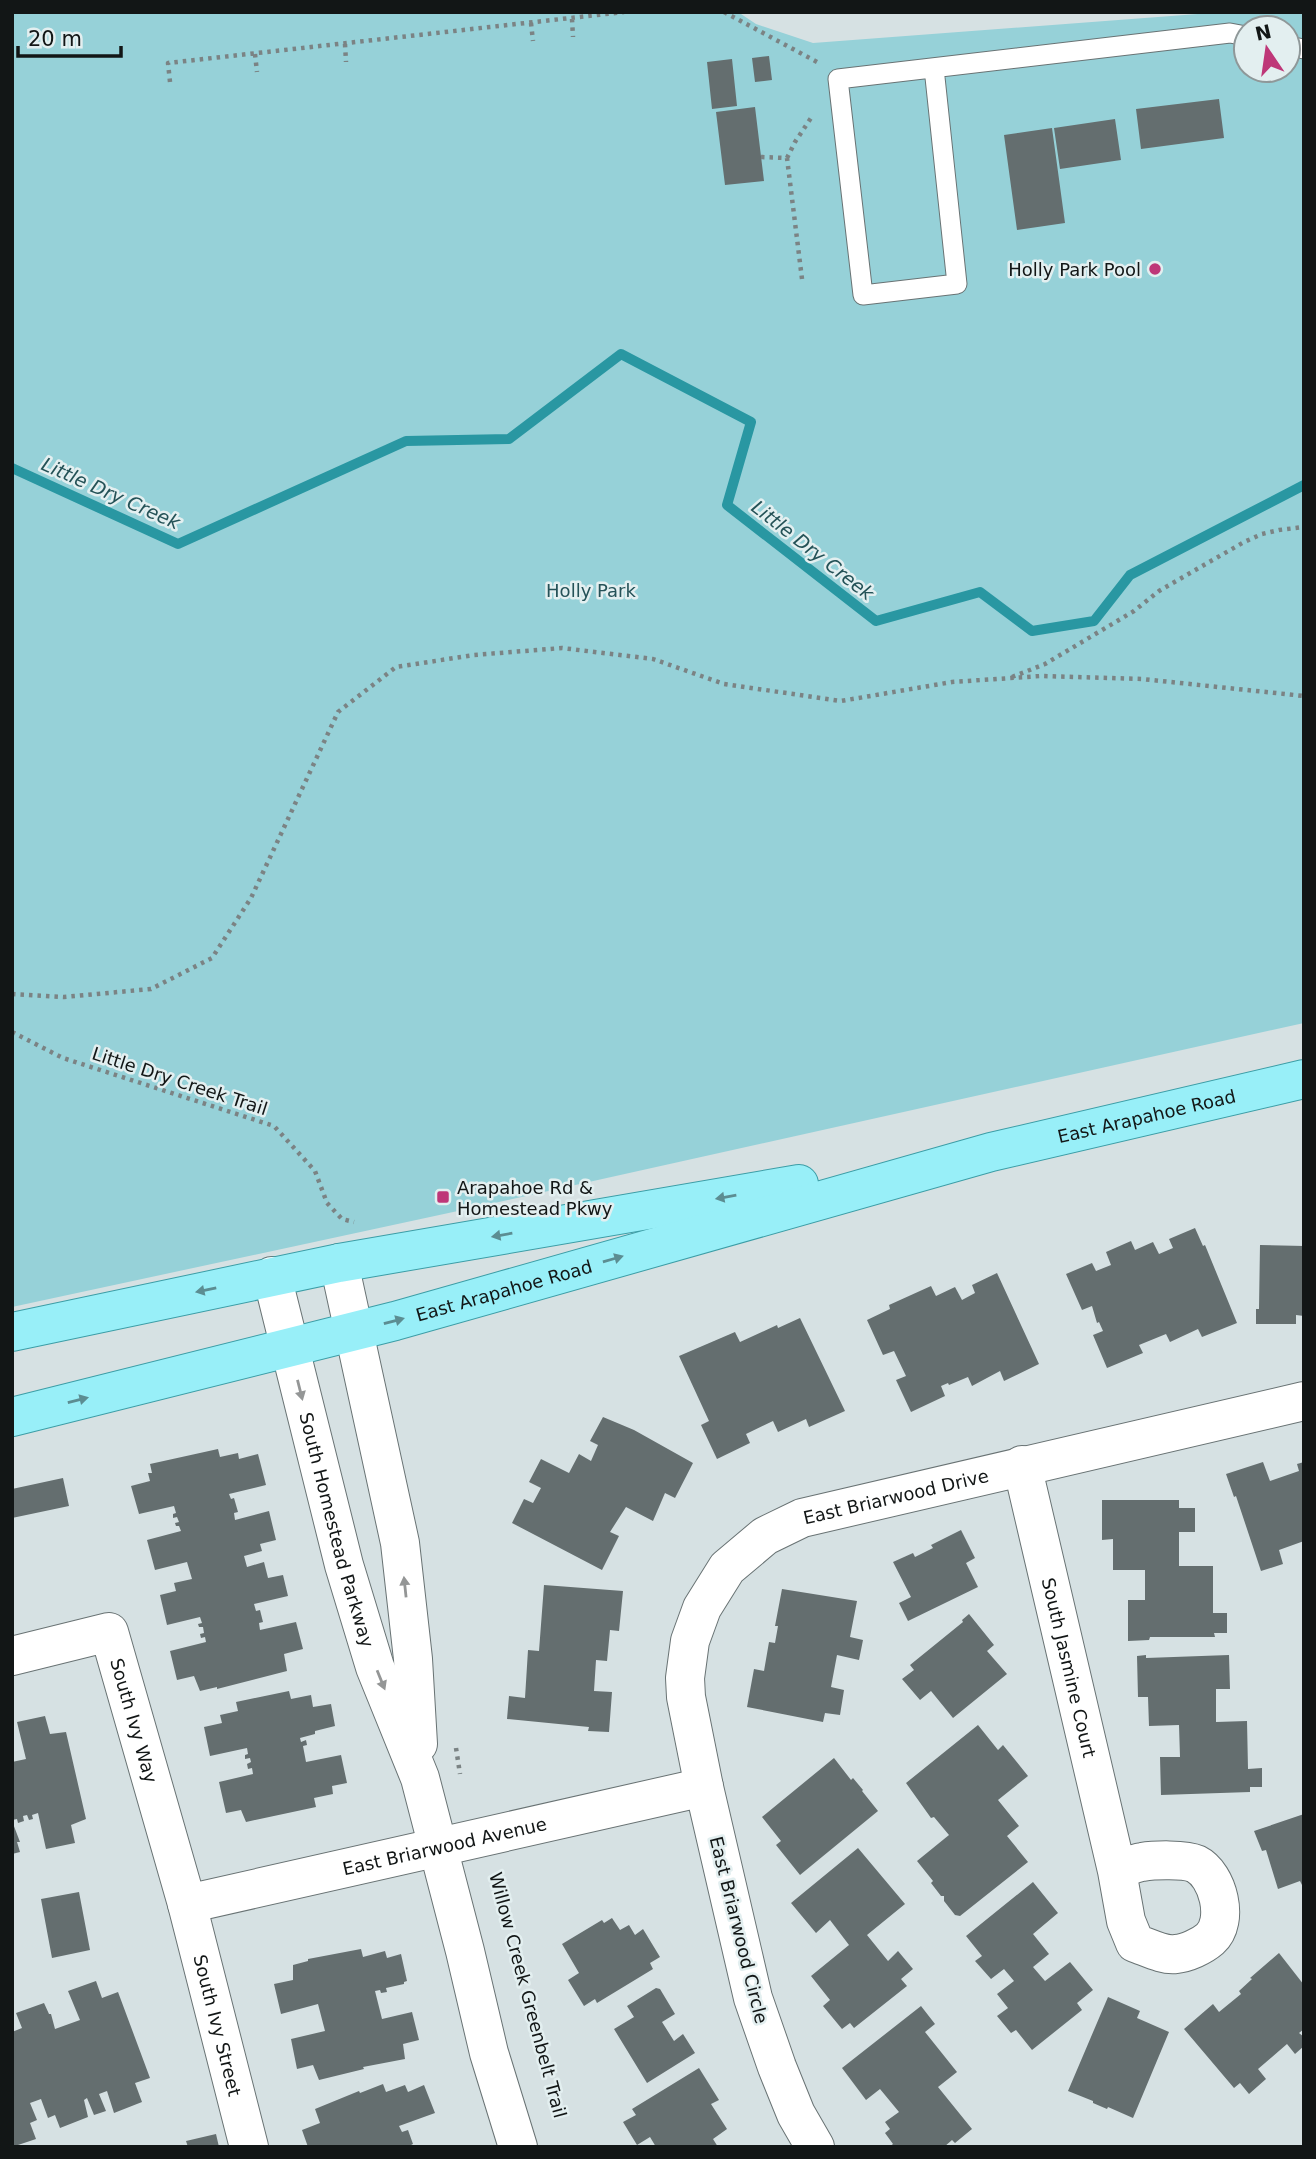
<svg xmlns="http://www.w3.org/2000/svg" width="1316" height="2159" font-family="'DejaVu Sans',sans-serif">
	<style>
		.green { fill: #96d1d8; fill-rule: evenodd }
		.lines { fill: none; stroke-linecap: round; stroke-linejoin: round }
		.stream { stroke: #2997a2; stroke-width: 10 }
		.building { fill: #646e6f }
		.lane-casing { stroke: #697374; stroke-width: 21 }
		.street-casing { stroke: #697374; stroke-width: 40 }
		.primary-casing { stroke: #3c9da6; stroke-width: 40 }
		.path { stroke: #7b8384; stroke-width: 4.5; stroke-dasharray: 3.5 5; stroke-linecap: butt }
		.lane { stroke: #fff; stroke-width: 19 }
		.street { stroke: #fff; stroke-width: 38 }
		.primary { stroke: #98eff8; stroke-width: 38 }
		.oneway { fill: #5c8d92 }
		.oneway2 { fill: #949696 }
		.poi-dot { fill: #be3778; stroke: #e3eff0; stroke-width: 2.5 }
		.labels { text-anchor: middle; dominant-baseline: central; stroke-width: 5; stroke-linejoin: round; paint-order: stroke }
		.poi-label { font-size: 18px; fill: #121616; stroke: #e3eff0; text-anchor: end }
		.park-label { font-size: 18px; fill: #255258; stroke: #e3eff0 }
		.street-label { font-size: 18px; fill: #121616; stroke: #e3eff0 }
		.water-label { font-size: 19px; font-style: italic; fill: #245257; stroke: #e3eff0 }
	</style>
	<rect width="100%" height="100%" fill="#d6e1e3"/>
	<path class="green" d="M12,12H738L756,24L813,43L1224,12H1304V1023L481,1206L12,1307ZM1246,28H1288V70H1246Z"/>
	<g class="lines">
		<path class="stream" d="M12,468L178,544L406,441L509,439L621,354L751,422L727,505L876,621L980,592L1032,631L1094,621L1130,575L1304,485"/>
	</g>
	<path class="building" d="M769,56L772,80L755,82L752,58Z
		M732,59L737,106L712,109L707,62Z
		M1219,99L1224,138L1141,149L1136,109Z
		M755,107L764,181L725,185L716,112Z
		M1115,119L1121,160L1060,169L1054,128Z
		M1052,128L1065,223L1017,230L1004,135Z
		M1195,1228L1203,1246L1205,1245L1237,1323L1202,1337L1198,1329L1170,1342L1166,1334L1139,1345L1143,1353L1107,1368L1093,1335L1103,1331L1099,1322L1097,1323L1092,1306L1082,1310L1066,1274L1092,1263L1096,1271L1111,1265L1106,1252L1131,1241L1135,1250L1153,1242L1159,1254L1173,1248L1169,1239Z
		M1260,1245L1304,1246V1316L1296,1315V1324H1256V1309H1259Z
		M997,1273L1039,1364L1004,1381L1000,1371L972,1386L968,1377L949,1385L948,1383L941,1386L945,1396L911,1412L896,1380L906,1376L894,1351L883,1355L867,1320L890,1309L889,1305L931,1286L936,1296L955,1287L962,1300L975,1293L972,1285Z
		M800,1318L845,1411L809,1427L806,1419L778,1432L773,1421L746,1434L750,1443L717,1459L701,1425L709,1421L679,1356L735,1332L740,1342L777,1325L778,1328Z
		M603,1417L634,1430L693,1463L675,1498L665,1493L653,1521L626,1507L610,1532L619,1536L602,1570L512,1523L524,1499L533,1503L541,1488L529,1482L541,1459L569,1473L579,1454L591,1461L598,1445L590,1441Z
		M218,1449L220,1457L238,1453L239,1459L258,1454L266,1485L229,1494L231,1499L234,1498L238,1512L234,1513L235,1520L269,1511L276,1540L260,1544L262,1551L244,1556L247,1567L264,1562L268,1578L283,1575L288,1596L254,1604L256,1611L260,1610L263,1622L259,1623L260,1630L296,1622L303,1649L284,1654L287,1671L217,1689V1687L200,1691L194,1676L177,1680L170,1651L206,1642L205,1637L201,1638L200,1634L204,1633L203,1627H199L198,1624L202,1623L200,1617L167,1625L160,1595L176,1591L174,1583L192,1579L187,1562L155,1570L147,1540L181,1531L179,1526H176L175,1523L179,1522L177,1517L173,1518V1514L176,1513L174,1506L139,1514L131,1486L150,1481L148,1473H152L150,1464Z
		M1263,1462L1270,1481L1299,1471L1297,1464L1304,1462V1541L1279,1550L1283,1564L1261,1571L1236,1496L1234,1497L1226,1474Z
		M63,1478L69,1506L12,1518V1489Z
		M1102,1500H1179V1508H1195V1532H1179V1566H1213V1613H1227V1633H1214L1215,1637H1150L1149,1640L1128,1641V1600H1145V1570H1113V1539L1102,1540Z
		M961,1530L975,1558L966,1563L978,1587L908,1621L899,1603L911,1597L893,1562L913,1553L915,1557L933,1548L931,1545Z
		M544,1585L623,1591L619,1631L610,1630L607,1661L596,1660L594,1691L612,1692L609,1732L588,1731L589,1727L507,1719L509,1696L525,1698L528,1650L539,1651Z
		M782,1589L857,1601L850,1637L863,1640L859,1660L837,1655L831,1687L844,1690L840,1715L825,1713L823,1722L747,1707L754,1669L764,1671L769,1642L775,1643L778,1626H775Z
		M969,1614L994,1645L987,1651L1007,1674L953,1718L931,1691L920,1700L902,1679L914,1670L910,1665L963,1622L962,1620Z
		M1146,1655V1658L1229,1655L1230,1689H1216V1722L1247,1721L1248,1769L1262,1768V1787H1250V1792L1161,1795L1160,1757H1180L1179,1725L1149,1726L1148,1697H1138L1137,1656Z
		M289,1691L291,1699L311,1695L313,1707L331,1704L335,1726L315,1731V1734L300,1738L301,1742L306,1740L307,1745L303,1746L306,1762L341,1755L347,1783L332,1786L333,1794L314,1798L316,1807L246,1822L241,1810L226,1813L219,1782L253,1774L252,1768L248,1769L247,1764L251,1762L250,1758L245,1759V1755L248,1754L247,1748L210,1756L204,1727L222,1723L220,1715L238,1711L236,1702Z
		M45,1716L50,1734L66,1732L86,1819L71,1825L75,1843L46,1849L38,1813L32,1815L33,1819L29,1820L27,1815L23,1816L24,1821L18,1823L17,1819L12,1820V1762L26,1759L17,1722Z
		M978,1725L998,1750L1003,1745L1028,1776L998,1800L1019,1826L1007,1836L1028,1862L960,1916L955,1915L944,1901V1896H941L931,1883L933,1881L917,1861L949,1835L934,1817L931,1818L906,1783Z
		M834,1758L851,1780L853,1778L863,1790L862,1791L878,1811L800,1875L776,1845L781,1841L762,1817Z
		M1304,1814V1889L1300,1881L1278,1889L1266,1850L1262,1851L1254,1831Z
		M12,1821L20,1842H17L20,1852L12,1854Z
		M858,1848L905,1904L867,1935L888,1961L898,1951L913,1969L901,1979L907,1986L854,2028L850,2023L842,2029L823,2006L830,2000L811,1976L849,1945L830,1920L816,1933L791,1903Z
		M1033,1882L1058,1913L1033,1934L1049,1954L1033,1967L1045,1981L1070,1962L1093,1990L1077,2003L1082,2010L1032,2050L1016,2030L1011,2033L997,2016L1008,2008L997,1994L1014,1981L1004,1969L991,1979L975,1961L982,1956L966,1936Z
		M79,1892L90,1950L52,1958L41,1899Z
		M612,1918L620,1930L629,1925L635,1935L643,1929L660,1957L650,1963L653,1969L597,2003L595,1999L584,2006L568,1980L579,1973L562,1944L602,1920L604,1923Z
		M361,1949L363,1957L385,1951L387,1958L401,1954L407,1981L404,1982V1984L386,1988L387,1992L381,1993L380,1990L375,1991L382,2019L412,2012L419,2040L403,2044L405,2059L363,2067L364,2069L319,2080L313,2065L297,2069L291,2039L325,2031L318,2004L281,2014L274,1984L293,1980V1965L308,1961V1959Z
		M1279,1953L1304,1985V2029L1299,2033L1304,2037V2046L1295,2054L1287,2044L1258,2069L1266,2079L1249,2094L1240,2083L1234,2088L1184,2029L1213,2004L1219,2012L1241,1994L1239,1991L1252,1979L1250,1978Z
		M96,1981L102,1998L118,1992L150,2078L135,2083L142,2102L114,2113L107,2091L99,2094L106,2111L94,2115L87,2098L84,2100L88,2117L60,2128L55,2115L48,2118L41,2099L30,2103L37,2120L30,2123L36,2139L12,2147V2032L22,2028L16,2013L44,2003L49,2014H51L55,2029L80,2020L68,1991Z
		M656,1988L660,1989L675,2014L662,2022L674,2041L683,2034L695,2053L647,2083L614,2029L634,2017L627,2006Z
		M1108,1997L1140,2011L1137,2018L1169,2032L1133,2118L1108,2107L1107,2109L1093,2103V2101L1068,2091Z
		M921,2006L935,2024L925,2032L957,2072L938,2087L972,2129L955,2143L952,2140L944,2147H889L893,2144L885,2133L890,2129L885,2122L899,2112L880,2089L866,2100L842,2068Z
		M699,2068L719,2100L711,2104L727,2129L713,2139L718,2147H656L650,2137L637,2145L623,2122L636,2115L632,2109Z
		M383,2084L386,2092L405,2085L408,2092L424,2085L435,2113L399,2126L402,2132L408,2130L413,2144L407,2147H348L347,2145L342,2147H308L302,2130L320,2123L315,2109L359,2091L360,2093Z
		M216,2134L219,2147H188L186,2141Z"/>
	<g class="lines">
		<g class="lane-casing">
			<path id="lane" d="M1288,46L1304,49
				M934,68L957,284L863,295L838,79L1230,33L1246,36"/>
		</g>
		<g class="street-casing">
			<g id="street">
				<path d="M339,1263L400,1543L413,1659L418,1744"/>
				<path id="s1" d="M272,1276L344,1565L375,1667L420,1778L465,1951L489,2053L518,2147"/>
				<path id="s2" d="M1022,1465L1117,1871C1125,1868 1134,1863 1142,1862C1154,1860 1185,1859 1196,1864C1218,1875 1230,1921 1210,1939C1202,1946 1187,1953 1176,1954C1164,1956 1147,1947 1135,1943L1126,1921L1117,1871"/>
				<path id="s3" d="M12,1656L109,1632L187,1904L249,2147"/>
				<path id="s4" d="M187,1904L704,1787"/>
				<path id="s5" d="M815,2147L796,2114L777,2067L753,1998L704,1787L686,1697L685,1678L690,1641L702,1608L727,1568L765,1536L802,1518L1304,1401"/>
			</g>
		</g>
		<g class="primary-casing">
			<g id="primary">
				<path d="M12,1332L339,1263L799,1184"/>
				<path id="s6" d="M12,1417L395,1321L991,1152L1304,1079"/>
			</g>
		</g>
		<path class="path" d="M724,12L819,63
			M572,19L573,37
			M531,23L533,41
			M345,44L346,62
			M255,54L257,72
			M170,82L168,63L624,12
			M761,157L787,158L802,279
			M787,158L795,142L813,115
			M1012,677L1045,664L1134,611L1159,591L1244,542L1262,534L1279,530L1304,527
			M12,994L64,997L151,989L212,958L251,898L338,712L396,667L474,655L562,648L653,659L724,684L841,701L952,682L1041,676L1142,679L1304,696
			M12,1032L63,1058L274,1126L315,1171L327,1203L342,1219L354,1222
			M456,1748L460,1774"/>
		<use href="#lane" class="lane"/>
		<use href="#street" class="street"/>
		<use href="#primary" class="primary"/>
	</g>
	<defs><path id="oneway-solid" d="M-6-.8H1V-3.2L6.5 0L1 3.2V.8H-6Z" transform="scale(1.75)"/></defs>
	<g class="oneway">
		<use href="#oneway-solid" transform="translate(726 1197) rotate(170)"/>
		<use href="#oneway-solid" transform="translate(502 1235) rotate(170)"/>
		<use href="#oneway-solid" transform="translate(613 1259) rotate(-16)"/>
		<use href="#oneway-solid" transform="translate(206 1290) rotate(168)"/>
		<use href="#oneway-solid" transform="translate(394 1321) rotate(-15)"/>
		<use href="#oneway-solid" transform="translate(78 1400) rotate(-14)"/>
	</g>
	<g class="oneway2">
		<use href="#oneway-solid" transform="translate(300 1390) rotate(76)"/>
		<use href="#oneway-solid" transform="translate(405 1587) rotate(-96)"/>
		<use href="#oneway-solid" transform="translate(381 1680) rotate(68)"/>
	</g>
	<g class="poi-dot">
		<circle cx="1155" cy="269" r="7"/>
		<rect x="436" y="1190" width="14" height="14" rx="3.5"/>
	</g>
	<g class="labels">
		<g class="poi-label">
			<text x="1141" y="269">Holly Park Pool</text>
			<text x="457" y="1187" text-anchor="start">Arapahoe Rd &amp;<tspan x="457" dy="21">Homestead Pkwy</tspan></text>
		</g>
		<g class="park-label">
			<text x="591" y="590">Holly Park</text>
		</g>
		<g class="street-label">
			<text transform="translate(180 1081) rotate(18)">Little Dry Creek Trail</text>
			<text stroke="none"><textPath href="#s6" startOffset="1174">East Arapahoe Road</textPath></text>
			<text stroke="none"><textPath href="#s6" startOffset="508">East Arapahoe Road</textPath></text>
			<text stroke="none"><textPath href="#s5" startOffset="796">East Briarwood Drive</textPath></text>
			<text stroke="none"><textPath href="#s1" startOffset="262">South Homestead Parkway</textPath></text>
			<text stroke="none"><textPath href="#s2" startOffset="208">South Jasmine Court</textPath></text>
			<text stroke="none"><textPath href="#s3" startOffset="192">South Ivy Way</textPath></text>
			<text stroke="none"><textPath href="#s4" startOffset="264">East Briarwood Avenue</textPath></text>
			<text transform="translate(739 1930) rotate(76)">East Briarwood Circle</text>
			<text transform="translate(528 1995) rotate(75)">Willow Creek Greenbelt Trail</text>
			<text stroke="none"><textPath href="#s3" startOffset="508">South Ivy Street</textPath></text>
		</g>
		<g class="water-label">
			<text transform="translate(111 493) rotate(24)">Little Dry Creek</text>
			<text transform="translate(813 550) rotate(38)">Little Dry Creek</text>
		</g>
	</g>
	<rect width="1316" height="2159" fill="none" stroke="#121616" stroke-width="28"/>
	<g transform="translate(1267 49) rotate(347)"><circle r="33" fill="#e3eff0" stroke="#8f9899" stroke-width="2"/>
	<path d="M0-5L12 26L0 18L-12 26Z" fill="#be3778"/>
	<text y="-10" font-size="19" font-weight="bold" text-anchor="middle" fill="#121616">N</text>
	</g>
	<path d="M18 46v10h103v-10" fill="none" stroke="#121616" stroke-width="3.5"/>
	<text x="28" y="46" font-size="21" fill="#121616" stroke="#e3eff0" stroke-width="5" paint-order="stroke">20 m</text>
</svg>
